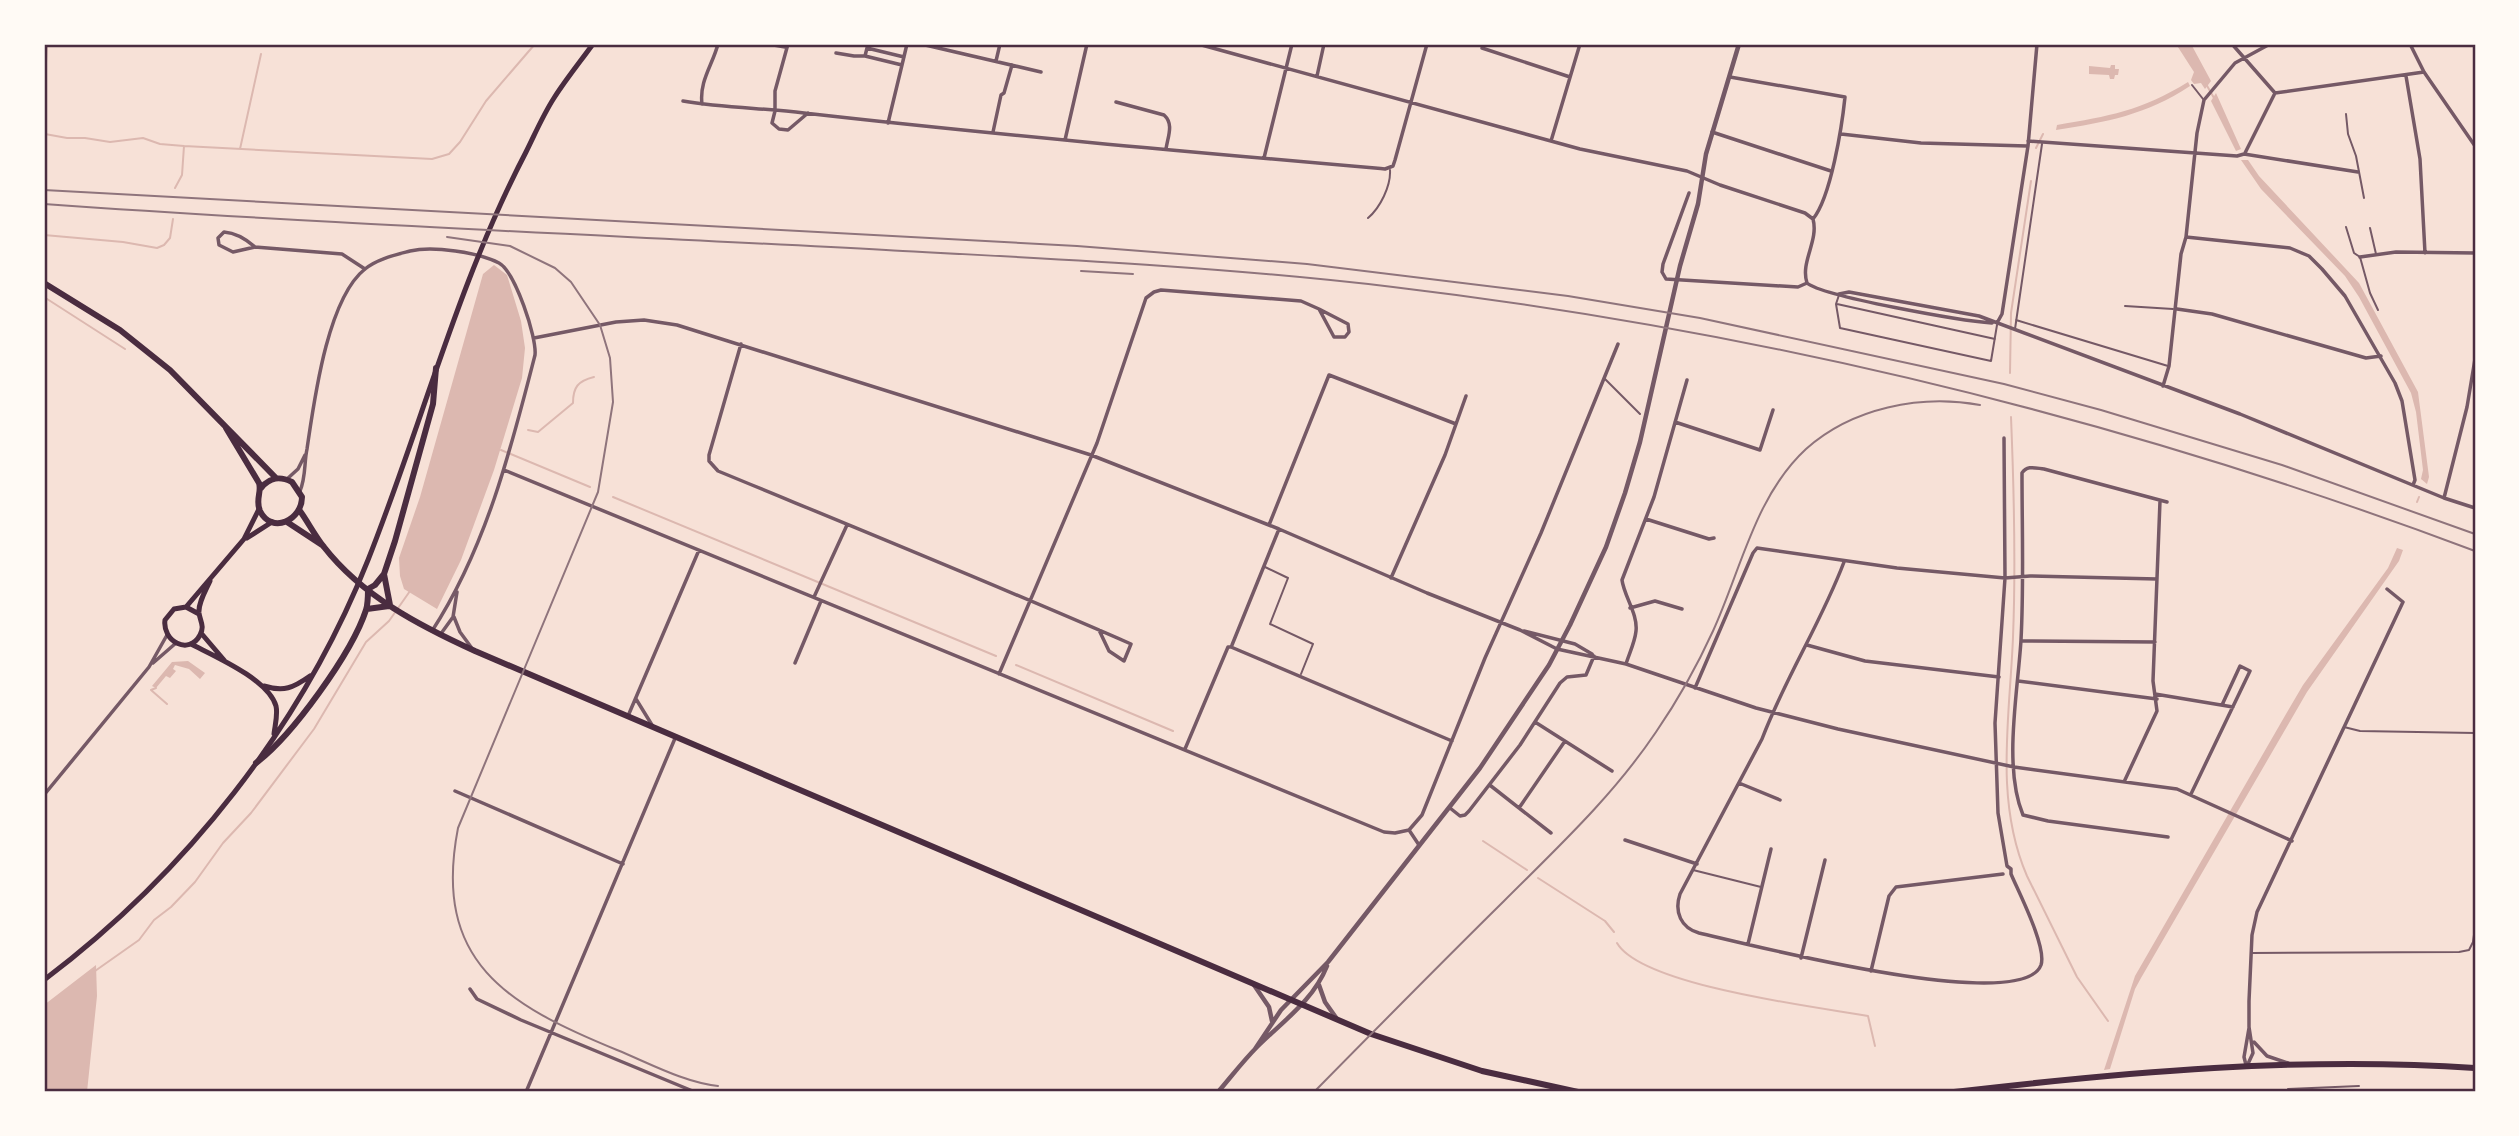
<svg xmlns="http://www.w3.org/2000/svg" width="2519" height="1136" font-family="'Nunito Sans',sans-serif">
	<style>
		.water { fill: #dcb8b0 }
		.lines { fill: none; stroke-linecap: round; stroke-linejoin: round }
		.stream { stroke: #dcb8b0; stroke-width: 2 }
		.service { stroke: #755966; stroke-width: 2 }
		.minor { stroke: #755966; stroke-width: 3.5 }
		.tertiary { stroke: #755966; stroke-width: 4.5 }
		.secondary { stroke: #4a2c40; stroke-width: 5 }
		.primary { stroke: #4a2c40; stroke-width: 6 }
		.rail { stroke: #8f747c; stroke-width: 2 }
		.neatline { fill: none; stroke: #4a2c40; stroke-width: 2.5 }
	</style>
	<rect width="100%" height="100%" fill="#f7e1d7"/>
	<path class="water" d="M2176,44H2191L2211,81L2205,89L2201,83L2194,84L2191,80L2194,72Z
		M2111,65H2115V69H2119L2118,75H2115L2114,79H2110L2109,75L2089,74V66L2110,68Z
		M2188,82L2190,86C2146,115 2107,122 2056,130L2057,125C2109,116 2141,111 2188,82Z
		M2216,93L2241,149L2236,151L2211,101Z
		M2241,160H2248L2259,176L2359,283L2418,392L2429,477L2427,484L2421,479L2423,470L2416,412L2411,393L2359,297L2345,276L2261,189Z
		M494,265L507,275L521,321L525,348L522,378L494,470L461,560L437,609L404,589L400,576L399,558L420,497L483,274Z
		M2397,548L2403,550L2399,561L2307,692L2141,978L2135,989L2110,1069L2104,1070L2135,976L2286,714L2303,685L2388,568Z
		M188,661L205,673L200,679L189,669L175,665L173,669L176,671L170,678L166,676L156,688L152,686L172,662Z
		M96,965L97,996L87,1092H44V1005Z"/>
	<g class="lines">
		<path class="stream" d="M2206,84L2214,98
			M44,99L47,44
			M44,130L45,134L67,138H85L110,142L143,138L160,144L184,146
			M2036,148L2043,134
			M240,149L261,54
			M175,188L182,175L184,146L432,159L449,154L460,142L486,101L535,44
			M44,235L123,242L157,248L164,245L170,238L173,219
			M44,297L125,349
			M2010,373L2011,313L2031,181
			M2011,417C2014,490 2016,564 2013,637C2010,716 1994,800 2027,876L2077,977L2108,1021
			M528,430L538,432L573,403C573,387 578,381 594,377
			M501,450L590,487
			M613,497L996,656
			M2417,502L2419,497
			M1016,665L1173,731
			M156,688L151,690L167,704
			M1483,841L1527,870
			M1538,878L1605,921L1614,932
			M1617,943C1642,986 1817,1007 1868,1016L1875,1046
			M95,971L139,940L154,920L171,907L195,882L223,843L251,813L314,729L366,642L389,621L410,591"/>
		<path class="service" d="M2192,85L2203,99
			M2346,114L2348,134L2356,156L2364,198
			M1368,218C1380,208 1391,186 1390,170
			M2346,227L2354,253L2360,257L2370,293L2378,310
			M2370,228L2376,254
			M1839,295L1836,304L1840,328L1991,361L1997,325
			M1837,304L1995,339
			M2125,306L2173,309
			M2016,320L2168,366
			M2015,329L2042,144
			M1604,378L1640,414
			M1265,567L1288,578L1270,624L1313,644L1301,674
			M2344,727L2360,731L2475,733
			M1693,870L1761,887
			M2252,953L2459,952L2469,950L2473,942L2475,928
			M2288,1092V1089L2359,1086"/>
		<path class="minor" d="M768,44L785,47
			M788,44L775,91V111L772,123L779,129L788,130L808,113
			M921,44L1041,72
			M1198,44L1580,149L1687,171L1720,185L1805,213L1813,219
			M2232,44L2275,93
			M2410,44L2424,72L2475,146
			M1482,48L1570,77
			M836,53L854,56H865L902,65L907,44
			M865,56L867,48L904,57
			M996,61L1000,44
			M1317,76L1324,44
			M2406,76L2420,159L2425,253
			M1730,77L1845,97C1842,126 1831,197 1813,219C1819,241 1800,262 1807,283C1824,297 1963,321 1992,323
			M683,101C724,108 764,108 804,113C998,135 1192,152 1385,169L1393,166L1395,160L1427,44
			M1116,102L1164,115C1174,124 1168,136 1166,149
			M702,104C699,81 713,64 718,44
			M888,123L902,65
			M993,132L1001,95L1004,93L1012,65
			M1712,132L1831,171
			M1841,134L1921,143L2027,146
			M1065,140L1087,44
			M1551,141L1580,44
			M2028,141L2237,156L2244,154L2358,172
			M2245,153L2275,93L2424,72
			M1264,158L1292,44
			M1689,193L1663,264L1662,272L1666,279L1798,287L1807,283
			M2186,237L2290,248L2309,256L2322,269L2345,296L2395,383L2402,401L2415,480L2413,485
			M255,247C246,239 237,233 224,232L218,238L219,245L233,252L255,247L342,254L365,269
			M2360,257L2396,252L2475,253
			M1839,294L1849,292L1979,316L2240,414L2444,498L2475,508
			M2177,309L2212,314L2366,358L2381,356
			M1997,323L2002,314L2028,146L2037,44
			M534,338L616,322L644,320L677,325L1091,455L1279,529L1427,593L1520,630L1557,649L1626,664L1756,708L1838,729L2014,767L2177,789L2292,841
			M741,344L709,455V461L718,471C856,528 994,584 1131,644L1124,661L1109,651L1099,630
			M2163,386L2169,366L2181,254L2186,237L2197,133L2204,100L2235,63L2270,44
			M1675,422L1760,450L1773,410
			M504,470L1384,832L1395,833L1409,830
			M287,479L298,469L305,455
			M300,491C306,477 304,463 307,449C314,402 327,299 365,269C377,259 395,255 410,251C433,246 478,252 499,263C515,272 537,337 535,355C511,449 486,548 432,631
			M2444,498L2467,407L2475,359
			M2167,502L2044,469C2035,468 2027,465 2022,473C2022,529 2024,584 2021,640C2018,691 2003,767 2023,815L2048,821L2168,837
			M1646,519L1709,539L1714,538
			M1269,525L1329,375L1456,424
			M1844,562C1821,623 1785,678 1762,739L1680,894C1674,912 1681,928 1699,933C1744,943 2022,1016 2041,965C2047,947 2019,893 2011,874V869L2007,866L1998,813L1995,723L2005,578L2004,438
			M1391,578L1445,455L1466,396
			M814,597L847,525
			M1630,608L1655,601L1682,609
			M454,617L460,632L471,647
			M1524,631L1575,644L1592,654
			M440,635L453,617L457,592
			M2021,641L2155,642
			M1807,645L1865,661L1999,677
			M1231,647L1452,741
			M153,663L176,643
			M795,663L821,601
			M1626,664C1629,654 1635,642 1636,631C1638,614 1624,596 1622,580L1654,497L1687,380
			M999,674L1097,443L1146,298L1154,292L1161,290L1301,301L1319,309L1334,337H1345L1349,332L1348,324L1319,309
			M2018,681L2157,699
			M1695,688L1753,553L1757,548L1897,568L2005,578L2030,576L2157,579
			M2155,694L2233,707
			M636,699L652,725
			M628,716L699,550
			M1535,722L1612,771
			M1185,749L1228,647H1231L1232,645L1279,529
			M2124,782L2157,711L2153,681L2160,501
			M1739,783L1780,800
			M1491,786L1551,833
			M455,791L623,864
			M2191,794L2250,671L2240,666L2222,705
			M44,795L149,667L167,635
			M1450,808L1460,816L1465,815L1469,811L1520,745L1560,683L1567,677L1586,675L1594,656
			M1519,808L1565,741
			M1409,830L1422,815L1485,658L1541,533L1618,344
			M1409,830L1419,845
			M1625,840L1697,864
			M1748,944L1771,849
			M1801,958L1825,860
			M1871,971L1889,896L1896,887L2003,874
			M470,989L477,999L521,1020L695,1092
			M2254,1042L2267,1056L2288,1063
			M2246,1065L2244,1057L2249,1028
			M2247,1066L2253,1053L2249,1027V1001L2252,935L2257,912L2403,602L2387,589
			M526,1092L676,736"/>
		<path class="tertiary" d="M1254,985L1269,1007L1272,1021
			M1319,985L1325,1002L1337,1019
			M1255,1049L1281,1010L1328,962L1480,768L1549,665L1570,625L1606,547L1625,493L1640,442L1680,266L1698,204L1706,154L1739,44
			M1218,1092C1231,1077 1243,1061 1257,1047C1283,1021 1313,1001 1327,966"/>
		<path class="secondary" d="M247,538L272,522
			M186,607L244,539L259,509
			M199,614L186,607L174,609L165,620C162,641 189,656 200,635C205,626 200,621 199,613C198,603 206,590 210,581
			M201,633L224,660
			M191,644C214,656 268,679 276,706C278,715 275,725 274,734
			M264,686C284,692 293,688 310,676
			M44,980C186,873 302,726 368,560C422,424 458,282 526,152C535,134 543,115 554,98C566,79 580,62 593,44"/>
		<path class="primary" d="M44,283L120,330L170,370L276,478
			M226,428L259,483C262,492 255,500 260,511C272,535 302,520 302,497L292,482C280,476 270,477 261,488
			M300,511C308,522 315,536 324,547C362,596 420,626 475,651L1371,1034L1482,1071L1578,1092
			M287,522L322,545
			M384,574L390,605
			M368,589L375,585L384,574L395,541L433,404L436,368
			M367,609L389,606
			M256,763C292,736 352,653 366,610C368,604 368,596 368,589
			M1954,1092C2126,1072 2302,1056 2475,1068"/>
		<path class="rail" d="M44,190L1077,246L1307,264L1568,296L1700,318L2004,384L2101,410L2282,465L2475,534
			M44,204C324,224 605,235 886,250C1055,259 1225,267 1393,287C1762,331 2127,420 2475,551
			M447,237L510,246L555,268L571,282L600,325L610,358L613,402L598,492L458,828C432,962 507,1005 617,1050C649,1063 683,1082 718,1086
			M1081,271L1133,274
			M1314,1092C1377,1028 1440,964 1504,901C1558,847 1613,796 1656,732C1678,700 1697,666 1713,631C1741,570 1755,496 1806,449C1852,408 1920,394 1980,405"/>
	</g>
	<rect width="2519" height="1136" fill="none" stroke="#fffaf5" stroke-width="91"/>
	<rect x="46" y="46" width="2428" height="1044" class="neatline"/>
</svg>
